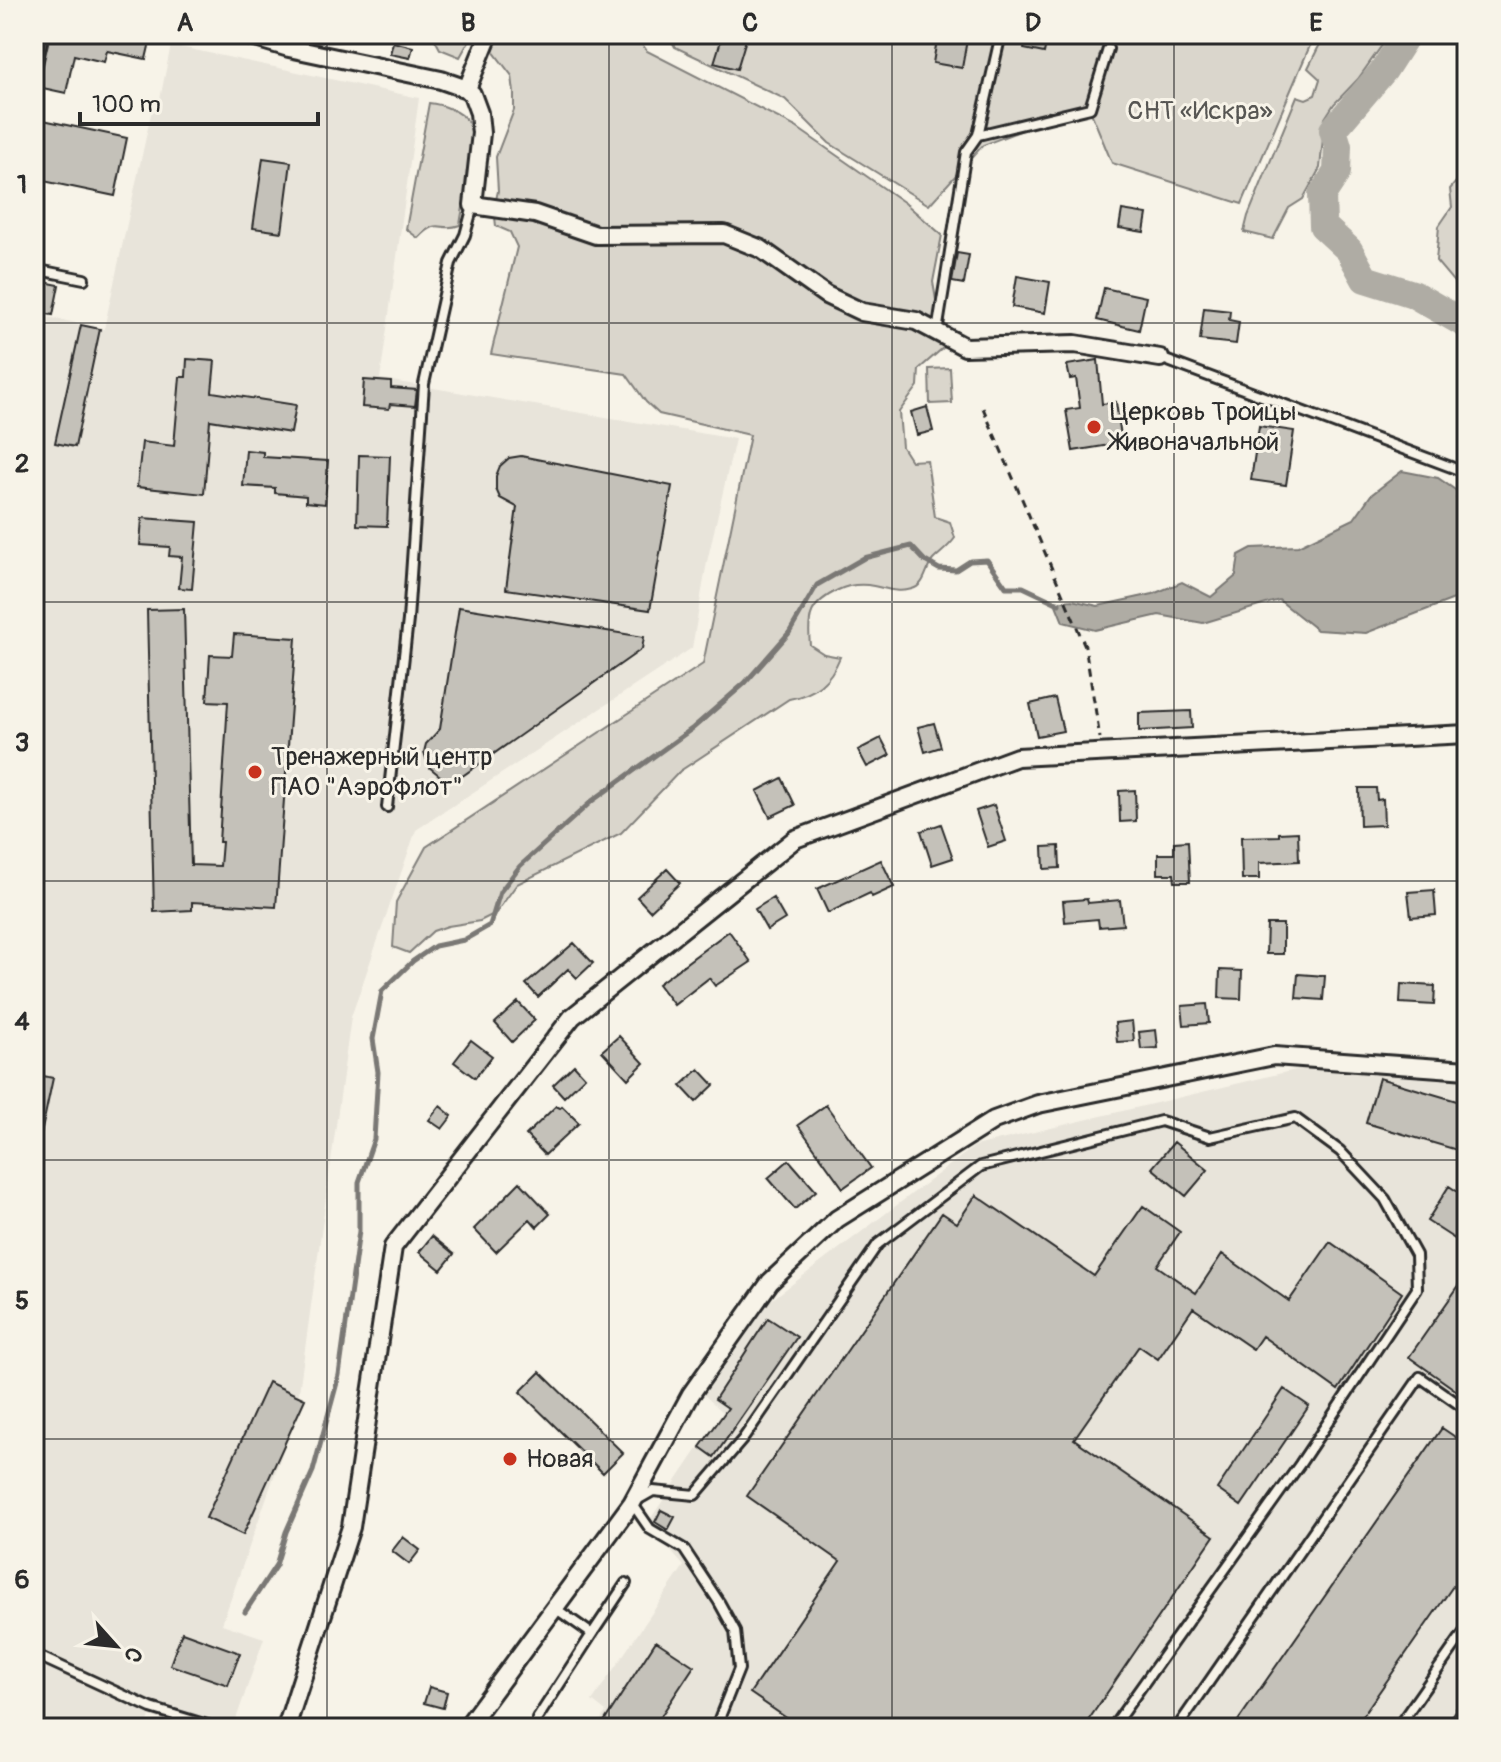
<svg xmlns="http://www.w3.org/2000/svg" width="1501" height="1762" font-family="Pangolin,sans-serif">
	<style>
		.built { fill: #e8e4da }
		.green { fill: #dad6cc; stroke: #82807c; stroke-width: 2 }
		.water { fill: #afaca4; stroke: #7a7874; stroke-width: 2 }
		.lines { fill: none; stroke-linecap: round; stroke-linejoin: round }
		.stream { stroke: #7a7874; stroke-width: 5 }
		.river { stroke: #afaca4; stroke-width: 28 }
		.building { fill: #c4c1b9; stroke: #2b2b2b; stroke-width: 2 }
		.service-casing { stroke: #2b2b2b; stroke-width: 14 }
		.minor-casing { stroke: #2b2b2b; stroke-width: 22 }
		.path { stroke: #2b2b2b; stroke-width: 3; stroke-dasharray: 8 6; stroke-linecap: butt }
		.service { stroke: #f7f3e8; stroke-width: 8 }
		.minor { stroke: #f7f3e8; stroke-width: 16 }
		.grid { fill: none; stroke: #2b2b2b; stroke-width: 2; stroke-opacity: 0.55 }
		.poi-dot { fill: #c8321e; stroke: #f7f3e8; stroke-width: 3 }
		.labels { text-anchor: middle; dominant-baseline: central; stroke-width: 6; stroke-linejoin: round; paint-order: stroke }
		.park-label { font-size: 26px; fill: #575653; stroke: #f7f3e8 }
		.poi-label { font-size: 26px; fill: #2b2b2b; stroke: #f7f3e8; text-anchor: start }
		.neatline { fill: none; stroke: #2b2b2b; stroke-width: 3 }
		.grid-label { font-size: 26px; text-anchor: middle; font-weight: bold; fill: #2b2b2b }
	</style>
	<rect width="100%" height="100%" fill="#f7f3e8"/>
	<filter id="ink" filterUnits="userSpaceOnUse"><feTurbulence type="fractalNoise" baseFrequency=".0125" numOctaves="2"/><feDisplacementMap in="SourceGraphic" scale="16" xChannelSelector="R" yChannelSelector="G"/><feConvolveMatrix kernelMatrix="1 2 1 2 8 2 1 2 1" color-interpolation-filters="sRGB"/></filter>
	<g filter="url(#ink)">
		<path class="built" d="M171,45L419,98L380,379L735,439L707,562L692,648L416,830L351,1017L296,1414L222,1624L264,1638L233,1728H191L150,1716L146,1728H34V314L104,329L151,114L159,104Z
			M1312,1066L1467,1073V1728H595L606,1712L592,1701L684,1566L647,1524L723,1412L704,1395L766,1304L975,1146Z"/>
		<path class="green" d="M432,34H473L460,57L440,49Z
			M500,34H635L647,51L796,127L905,203L942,235L933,282L944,347L919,369L918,386L899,412L902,447L911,461L927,460L935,517L950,522L955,538C948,548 941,552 933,560C925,569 926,585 912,589C897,594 883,587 868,585C857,584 848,585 838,590C810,604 807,615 810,645L824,654L840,657C830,682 815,694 789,699L680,771L621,833L517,884L496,913L480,921L448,926L433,931L409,953L393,947L396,902L426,847L703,664L750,435L659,414L646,402L626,374L491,354L517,247L510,232L496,226L494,208L498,191L496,157L514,110V93L512,76L493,51Z
			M668,34H1315L1242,204L1112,163L1088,105L983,145L929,205L829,143L785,99L675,47Z
			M1325,34H1390L1358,79L1334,104L1325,118L1320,168L1303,199L1289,208L1273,239L1244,232L1248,216L1297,96L1306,99L1315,95L1320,79L1308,68Z
			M429,103C440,104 462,111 468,122C479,141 463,202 460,225C439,233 439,216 418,238L406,229Z
			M1461,176L1467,177V289L1457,286L1436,261L1439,226L1452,207L1450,189Z
			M950,368L952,403L930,404L929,369Z"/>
		<path class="water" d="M1402,471L1438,478L1467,498V594L1366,633L1317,630L1279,600L1203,623L1159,615L1095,630L1063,622L1055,602L1072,600L1098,606L1153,594L1182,582L1211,597L1236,576L1239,555L1252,548L1298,546L1354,519L1371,495Z"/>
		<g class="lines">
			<path class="stream" d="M1458,498L1467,490
				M245,1612L276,1565L286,1532L313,1471L339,1375L359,1231V1182L374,1139L378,1072L373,1039L382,991L413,961L435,946L464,940L490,925L500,892L520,866L592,801L693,728L745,683L789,633L817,585L864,558L911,546L925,561L939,569L956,570L970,561L987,560L1006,587H1023L1059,604"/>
			<path class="river" d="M1407,34L1384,70L1333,130L1338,146L1337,172L1322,195L1323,226L1349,250L1365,279L1413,294L1467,325"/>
		</g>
		<path class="building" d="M50,34H114L150,42L146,59L107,51L104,62L74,55L66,93L38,87Z
			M723,34L747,36L737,69L714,63Z
			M938,34H968L962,68L933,63Z
			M1027,34H1048L1044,53L1024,49Z
			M393,42L413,47L410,58L390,54Z
			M34,118L127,138L115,196L34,179Z
			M263,158L291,162L282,232L253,228Z
			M1122,210L1147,214L1144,232L1119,228Z
			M957,253L969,255L964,284L952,282Z
			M1017,276L1050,282L1045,313L1012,307Z
			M34,280L59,285L53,315L34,312Z
			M1104,288L1146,297L1139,330L1097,320Z
			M1204,308L1230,311L1229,320L1239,322L1236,344L1200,340Z
			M81,325L100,329L75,447L55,443Z
			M187,359L215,361L212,392L296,405L291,433L210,420L204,494L137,487L142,442L174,446L180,377H186Z
			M1098,360L1102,404L1116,402L1122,443L1073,451L1066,410L1080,408L1076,378L1070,379L1067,365Z
			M364,380L391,382V388L417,390L415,406L390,404L389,409L362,407Z
			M927,407L933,431L917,435L911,412Z
			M1259,426L1294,431L1286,485L1251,480Z
			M246,450L263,452V457L328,461L325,504L306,502V496L275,493V488L243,486Z
			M359,455L390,456L387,526L357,525Z
			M521,456L672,486L650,610L506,589L517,507L500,498L496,489V476L500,466L509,458Z
			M142,518L198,522L192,589L179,588L182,557L169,556L170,547L140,545Z
			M459,607L644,637L642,649L461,777L445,780L429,767L424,752L426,744L440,729Z
			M184,609L191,865L220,866L222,842H219L228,702L207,701L210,655L232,656L234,634L296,638L276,907L192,902V910L154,912L147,610Z
			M1055,698L1063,731L1037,736L1030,704Z
			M1191,711L1192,728L1139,731V713Z
			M934,723L941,747L925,752L918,727Z
			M881,738L890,755L867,767L858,750Z
			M782,778L795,805L770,817L757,791Z
			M1359,788H1376L1377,800L1383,799L1384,825L1360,826Z
			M1135,790L1136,821L1120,822L1119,791Z
			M994,805L1006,841L988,847L976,811Z
			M941,824L953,858L932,865L921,831Z
			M1298,832L1299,861L1259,863V879H1242L1241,837L1279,836V833Z
			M1188,841L1190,882H1175L1174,874H1158V854H1174V842Z
			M1059,846L1060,868L1044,869L1043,847Z
			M881,860L894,887L872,897L870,893L828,913L817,889Z
			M667,869L680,883L650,911L637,897Z
			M1434,890L1436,915L1411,917L1408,892Z
			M773,898L785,919L767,930L755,909Z
			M1087,899L1088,903L1120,900L1123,925L1099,927L1098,919L1065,922L1063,901Z
			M1267,924H1283V954H1266Z
			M729,931L751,962L715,986L709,978L674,1005L658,984Z
			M574,943L593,963L577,978L568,969L538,997L526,984Z
			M1220,970L1242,971L1241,999L1219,998Z
			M1298,974L1325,976L1323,1000L1296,998Z
			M1401,984L1435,986L1434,1005L1400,1003Z
			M518,1002L535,1020L512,1042L495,1023Z
			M1207,1004L1209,1023L1184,1025L1182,1006Z
			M1132,1021L1134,1041L1117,1042L1115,1023Z
			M1156,1030L1158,1048L1141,1049L1139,1032Z
			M619,1036L644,1063L628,1079L602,1051Z
			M471,1040L492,1056L475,1078L454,1062Z
			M574,1065L585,1077L564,1097L553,1085Z
			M699,1069L714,1085L696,1102L681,1086Z
			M34,1074L53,1078L40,1139H34Z
			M1379,1078L1467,1104V1153L1366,1123Z
			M826,1105L871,1168L843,1188L798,1125Z
			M440,1106L452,1116L442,1129L429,1120Z
			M556,1106L560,1108L562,1106L579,1123L545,1155L526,1135Z
			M1174,1142L1208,1170L1186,1196L1152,1168Z
			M789,1160L816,1191L795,1209L768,1178Z
			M520,1182L550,1214L537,1227L530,1219L496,1252L474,1229Z
			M1449,1186L1467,1198V1247L1427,1221Z
			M976,1195L1094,1276L1143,1206L1180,1232L1157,1266L1196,1293L1222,1254L1289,1301L1330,1242L1402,1293L1338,1390L1262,1336L1253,1349L1193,1308L1158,1359L1139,1346L1074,1439L1214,1536L1083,1728H801L750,1693L840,1561L747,1496L942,1213L957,1223Z
			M432,1236L454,1254L441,1270L419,1252Z
			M1467,1274V1398L1409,1357Z
			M768,1318L797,1337L714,1457L700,1447L728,1408L715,1399Z
			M540,1372L623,1453L603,1473L520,1392Z
			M268,1382L305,1399L243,1535L206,1518Z
			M1284,1389L1309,1406L1241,1506L1217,1489Z
			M1442,1428L1467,1445V1566L1354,1728H1233Z
			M661,1510L675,1517L668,1530L655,1522Z
			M403,1537L420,1550L409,1564L392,1551Z
			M182,1632L240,1653L228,1685L170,1665Z
			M656,1641L694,1666L653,1728H600Z
			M429,1687L447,1692L443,1708L424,1703Z
			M1458,1706L1467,1712V1728H1443Z"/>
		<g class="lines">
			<g class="service-casing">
				<path id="service" d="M34,75L43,34
					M978,135L1090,108L1108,49
					M34,269L84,279
					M937,332L966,152L978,135L1001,34
					M1160,358L1467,473
					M387,807L408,620L424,384L451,263L465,235L473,206
					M592,1634L626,1583
					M34,1654L151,1708L217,1728
					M537,1719L592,1634L555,1608
					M730,1728L719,1719L739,1669L735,1631L719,1602L684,1549L650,1529L632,1503L653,1491L695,1495L743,1439L878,1244L981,1166L1161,1121L1210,1137L1295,1118L1340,1151L1385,1199L1416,1255L1417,1289L1300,1464L1112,1728
					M1177,1728L1420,1377L1467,1410
					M1397,1728L1467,1628"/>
			</g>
			<g class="minor-casing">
				<path id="minor" d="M242,34L289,48L441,80L467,89L472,94L479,113L481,133L473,205L535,214L596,235L724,234L761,249L826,295L862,312L916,321L965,347L1075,344L1160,358
					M467,89L489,34
					M286,1728L351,1527L393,1247L572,1017L795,839L1017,757L1467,734
					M466,1728L632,1503L691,1394L770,1282L837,1219L994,1120L1038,1104L1274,1056L1467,1070"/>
			</g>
			<path class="path" d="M199,34L229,41
				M983,408L1085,646L1100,738"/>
			<use href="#service" class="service"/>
			<use href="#minor" class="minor"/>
		</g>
	</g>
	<path class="grid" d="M327,34V1728M609,34V1728M892,34V1728M1174,34V1728M34,323H1467M34,602H1467M34,881H1467M34,1160H1467M34,1439H1467"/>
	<g class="poi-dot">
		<circle cx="1094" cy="427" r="8"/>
		<circle cx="255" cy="772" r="8"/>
		<circle cx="510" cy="1459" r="8"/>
	</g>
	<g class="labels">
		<g class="park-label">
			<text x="1200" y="111">СНТ «Искра»</text>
		</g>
		<g class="poi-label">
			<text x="1110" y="412">Церковь Троицы<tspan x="1110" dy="30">Живоначальной</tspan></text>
			<text x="271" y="757">Тренажерный центр<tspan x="271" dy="30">ПАО "Аэрофлот"</tspan></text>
			<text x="526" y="1459">Новая</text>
		</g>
	</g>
	<rect width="1501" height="1762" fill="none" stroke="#f7f3e8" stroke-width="88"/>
	<g transform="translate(116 1646) rotate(117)" stroke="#f7f3e8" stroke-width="6" paint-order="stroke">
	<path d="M0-6L14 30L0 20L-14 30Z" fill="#2b2b2b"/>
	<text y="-12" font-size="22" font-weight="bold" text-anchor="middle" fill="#2b2b2b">С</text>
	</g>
	<path d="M80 112v12h238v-12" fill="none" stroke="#2b2b2b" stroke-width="4"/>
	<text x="92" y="112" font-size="24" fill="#2b2b2b" stroke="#f7f3e8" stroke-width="6" paint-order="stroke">100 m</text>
	<rect x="44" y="44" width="1413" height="1674" class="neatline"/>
	<g class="grid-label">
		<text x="185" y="31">A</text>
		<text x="468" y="31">B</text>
		<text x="750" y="31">C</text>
		<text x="1033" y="31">D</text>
		<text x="1316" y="31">E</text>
		<text x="22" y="193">1</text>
		<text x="22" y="472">2</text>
		<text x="22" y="751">3</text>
		<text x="22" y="1030">4</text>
		<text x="22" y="1309">5</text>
		<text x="22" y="1588">6</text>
	</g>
</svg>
